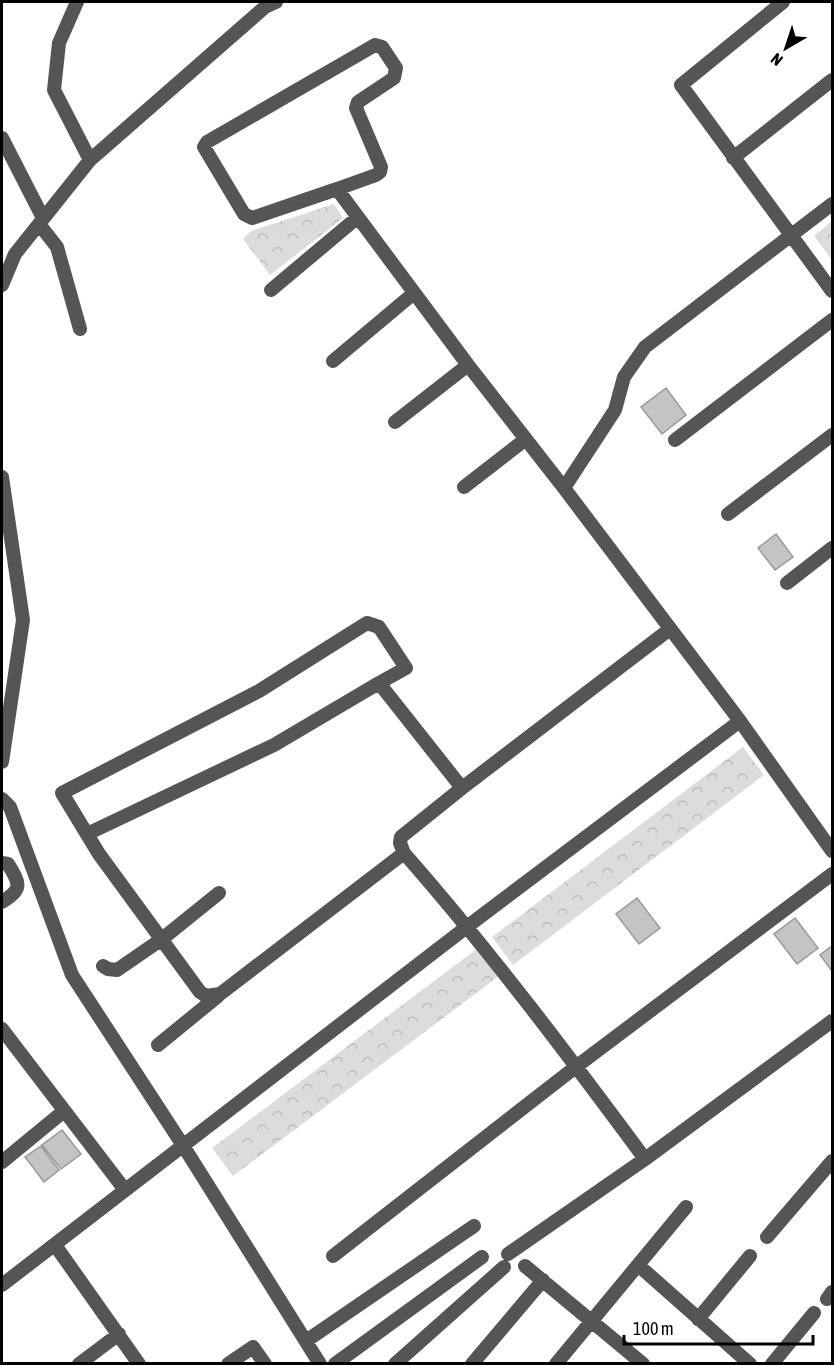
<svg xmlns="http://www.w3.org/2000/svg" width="834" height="1365" font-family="'Asap Condensed',sans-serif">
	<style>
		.park { fill: url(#park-crowns) }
		.building { fill: #c4c4c4; stroke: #999; stroke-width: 1.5 }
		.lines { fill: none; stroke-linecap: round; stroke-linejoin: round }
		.minor { stroke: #555; stroke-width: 14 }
	</style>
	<defs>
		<pattern id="park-crowns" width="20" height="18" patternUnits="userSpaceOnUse" patternTransform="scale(1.5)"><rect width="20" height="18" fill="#dcdcdc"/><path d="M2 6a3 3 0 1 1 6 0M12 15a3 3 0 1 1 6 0" fill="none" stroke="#bbb"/></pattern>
	</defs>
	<rect width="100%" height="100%" fill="#fff"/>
	<path class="park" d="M334,204L343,218L270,275L243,239L251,231Z
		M832,221V260L814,236Z
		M743,747L764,775L513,965L492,937Z
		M478,948L499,976L233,1176L212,1148Z"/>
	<path class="building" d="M666,388L686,415L662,434L641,407Z
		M776,534L793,557L775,570L758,548Z
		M637,898L660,928L639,944L616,914Z
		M795,918L818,948L797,964L774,934Z
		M832,946V971L820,955Z
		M62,1130L81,1154L61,1169L42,1145Z
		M41,1146L59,1170L44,1182L25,1157Z"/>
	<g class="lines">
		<path class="minor" d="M77,2L59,43L54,90L90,160
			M783,2L681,85L832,291
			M2,138L43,218
			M733,158L832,80
			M337,189L376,175L380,172L381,167L356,108L358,102L394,78L396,68L382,47L375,45L207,142L204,147L244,214L252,218L337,189L468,365L564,488L740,721L832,851
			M39,224L57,247L80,329
			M2,285L15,254L90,160L265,7L276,2
			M271,290L358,217
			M333,361L414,293
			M395,422L468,365
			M675,440L832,320
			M2,477L23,620L2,762
			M464,487L526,439
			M564,488L615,410L624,377L645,347L832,204
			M728,514L832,435
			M787,583L832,548
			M2,799L10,807L72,975L184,1147L320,1364
			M87,834L274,745L379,683
			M404,853L220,994L206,996L200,992L99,854L62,793L259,691L367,623L379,627L406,668L379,683L462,788
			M2,863L8,864C21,885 22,889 2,902
			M103,966L108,969L117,970L162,939L219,893
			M2,1029L125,1190
			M158,1045L218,996
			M645,1159C568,1055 490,951 404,853L400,843L401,837L462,788L670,629
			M2,1162L64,1111
			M767,1237L832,1161
			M55,1245L139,1364
			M508,1254L645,1159L832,1021
			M333,1256L577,1066L832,874
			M638,1265L750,1364
			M525,1266L643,1364
			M2,1285L468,926L740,721
			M827,1299L832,1292
			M698,1319L750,1256
			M306,1341L474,1226
			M79,1364L119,1334
			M228,1364L253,1347L265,1364
			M335,1364L482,1257
			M395,1364L504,1267
			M472,1364L543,1280
			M556,1364L686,1207
			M772,1364L814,1313"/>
	</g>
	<rect width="834" height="1365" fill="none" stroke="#000000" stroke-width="6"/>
	<g transform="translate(786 48) rotate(219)" stroke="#ffffff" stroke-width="4.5" paint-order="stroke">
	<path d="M0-4.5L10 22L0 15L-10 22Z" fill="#000000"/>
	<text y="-9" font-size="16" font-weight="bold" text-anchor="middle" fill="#000000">N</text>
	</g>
	<path d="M624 1335v9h189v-9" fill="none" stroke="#000000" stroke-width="3"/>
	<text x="633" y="1335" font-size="18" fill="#000000" stroke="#ffffff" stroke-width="4.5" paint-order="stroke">100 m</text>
</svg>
